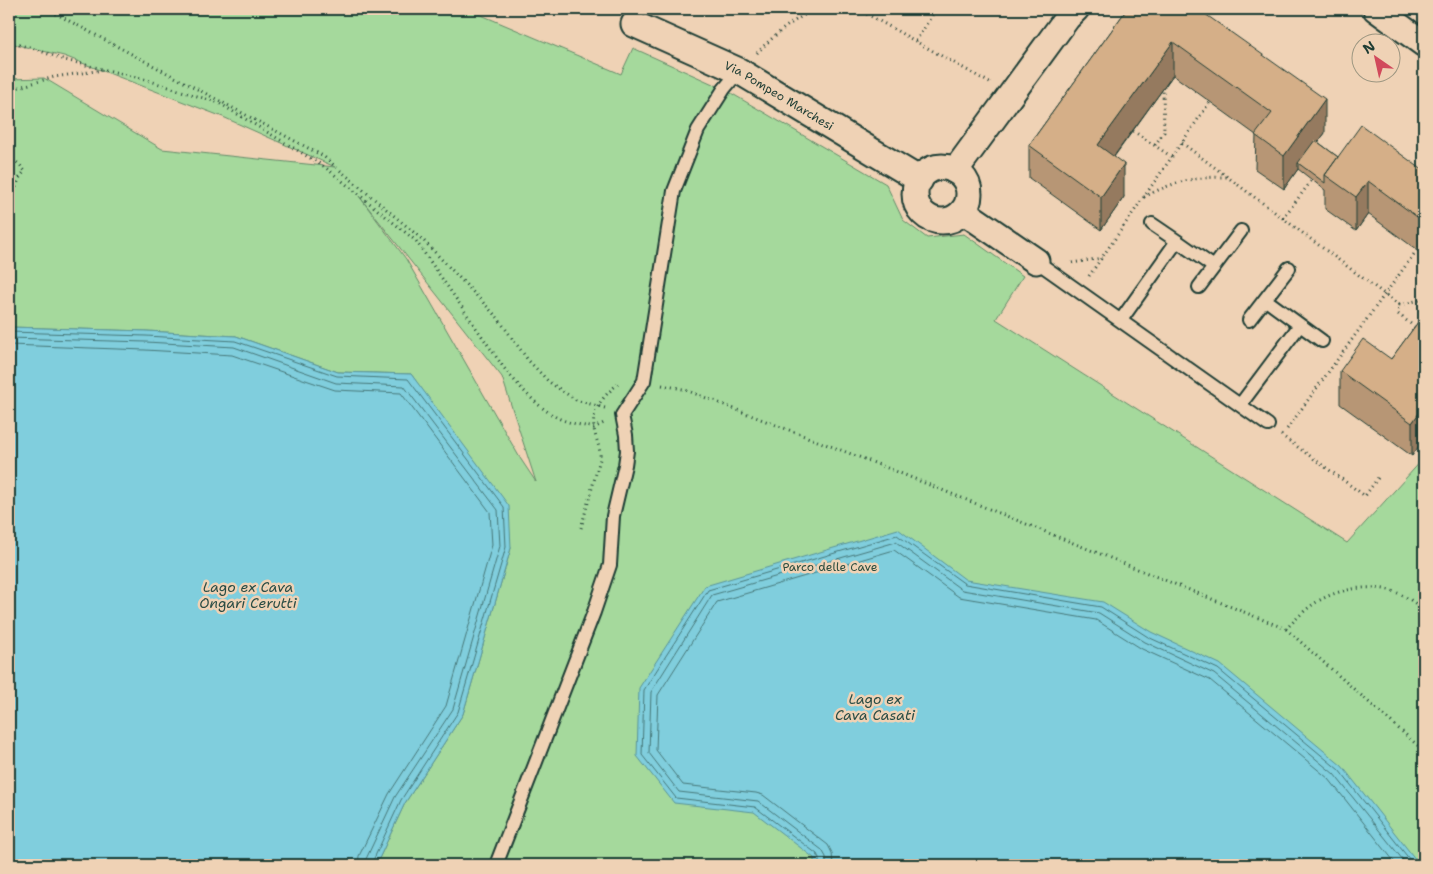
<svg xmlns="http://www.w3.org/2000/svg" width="1433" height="874" font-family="'Shantell Sans',sans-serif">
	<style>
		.green { fill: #a5d99c; stroke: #628b68; fill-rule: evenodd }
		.water { fill: #80cedd; stroke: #599499 }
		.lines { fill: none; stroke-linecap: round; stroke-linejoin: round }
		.shore { stroke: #467778; stroke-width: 1 }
		.service-casing { stroke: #1f3d34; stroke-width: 16 }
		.minor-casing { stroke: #1f3d34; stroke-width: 29 }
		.path { stroke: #1f3d34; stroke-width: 3; stroke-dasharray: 1 4; stroke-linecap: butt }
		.service { stroke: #efd2b5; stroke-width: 12 }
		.minor { stroke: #efd2b5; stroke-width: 25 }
		.wall { fill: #b79675; stroke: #1f3d34 }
		.shaded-wall { fill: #957a5f; stroke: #1f3d34 }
		.building { fill: #d5af88; stroke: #1f3d34 }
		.labels { text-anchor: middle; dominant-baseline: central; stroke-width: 5; stroke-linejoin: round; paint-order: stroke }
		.street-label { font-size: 12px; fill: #1f3d34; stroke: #efd2b5 }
		.park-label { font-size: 12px; fill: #2c4d3e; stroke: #efd2b5 }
		.water-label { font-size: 14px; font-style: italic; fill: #294c45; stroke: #efd2b5 }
	</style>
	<rect width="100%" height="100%" fill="#efd2b5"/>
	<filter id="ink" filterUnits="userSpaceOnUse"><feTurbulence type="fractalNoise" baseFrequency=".02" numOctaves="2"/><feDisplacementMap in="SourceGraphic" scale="10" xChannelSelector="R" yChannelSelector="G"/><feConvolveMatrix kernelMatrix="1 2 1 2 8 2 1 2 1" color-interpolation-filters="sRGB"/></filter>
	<g filter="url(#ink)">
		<path class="green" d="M9,9H467L621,74L633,48L724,89L886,184L903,220L927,238L964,234L1023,276L996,319L1347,543L1424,458V865H376L405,803L463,714L511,548L444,421L411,374L338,372L236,336L146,331L9,327V79L44,78L162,149L335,167L223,117L64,56L9,43ZM359,196L502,377L536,482L520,458L406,259Z"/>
		<path class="water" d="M9,327L146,331L236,336L338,372L411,374L509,506L511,548L463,714L405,803L376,865H9Z
			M898,529L966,580L1103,602L1151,632L1220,664L1342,766L1420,865H814V858L754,812L674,803L637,756L639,688L705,586Z"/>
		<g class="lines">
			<path class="shore" d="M9,332L146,336L235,341L337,376L408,379L504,507L506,547L458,712L401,800L371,865
				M9,338L146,342L234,347L336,383L404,386L498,510L500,546L453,709L395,797L366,859L365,865
				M9,345L145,350L232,355L335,390L401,393L490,512L492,545L446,706L389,794L359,856L358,865
				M819,865V858L817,854L755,807L676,798L642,755L644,690L708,590L897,535L965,584L1101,607L1148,637L1218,669L1339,770L1414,865
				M826,865V857L822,850L758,801L679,792L649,753L651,692L712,595L896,542L962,590L1099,613L1145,642L1214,674L1334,774L1407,865
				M833,865L832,853L828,845L763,795L756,793L683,785L656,750L658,695L717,602L894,550L959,597L1096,620L1142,649L1210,680L1329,779L1397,865"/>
			<g class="service-casing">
				<path id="service" d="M1152,224L1177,241
					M1036,261L1268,425
					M1199,287L1241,231
					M1266,300L1322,341
					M1121,320L1177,241L1214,267
					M1249,320L1289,268
					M1240,405L1300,325
					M496,865L594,612L610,565L613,516L625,465L627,451L626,435L622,415L644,381L674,191L698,130L724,89L739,71"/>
			</g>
			<g class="minor-casing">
				<g id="minor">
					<path d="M1376,9L1424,44"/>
					<path id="s1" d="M634,24L739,71L920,180"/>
					<circle cx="942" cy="194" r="27"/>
					<path d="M955,171L1067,18L1076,9"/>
					<path d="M963,211L1036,261"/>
				</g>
			</g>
			<path class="path" d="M47,9L323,156L423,240L497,317L528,360L549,382L576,400L605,408
				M858,9L990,83
				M916,41L936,9
				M9,43L29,47L65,60L144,79L219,103L325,167L416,241L504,368C519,386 535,405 556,417C567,423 582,425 594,428L606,422
				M757,53C774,35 794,19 816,9
				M9,90L54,77L103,70
				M1133,131L1172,157
				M1182,143L1399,305L1398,314L1416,328
				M1155,145L1164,132L1163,89
				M9,156L20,165L25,171L20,177L9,204
				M1144,197C1175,181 1193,177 1227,177
				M1283,218L1312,180
				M1072,263L1102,258
				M1089,276L1210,102
				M1399,305L1424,299
				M662,385L683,389L890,469L1286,629C1297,618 1308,606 1322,599C1344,587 1379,583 1402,595C1410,599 1418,605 1424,611
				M1287,429L1417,250
				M1281,435L1365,496L1380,475
				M581,528L600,459C601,447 595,439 594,428C591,410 605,394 618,384
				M1286,629L1424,751"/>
			<use href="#service" class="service"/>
			<use href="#minor" class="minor"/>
		</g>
		<path class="wall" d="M717,9H725L723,12Z
			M1127,9L1325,133L1318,142L1338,157L1424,171V255L1368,214L1356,231L1325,209V190L1298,169L1284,189L1255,169L1256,135L1173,75L1114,157L1124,197L1101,230L1029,178V145Z
			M1424,314L1412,456L1340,404V371L1391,359Z"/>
		<path class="shaded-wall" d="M1173,42V75L1098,178V145Z
			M1325,99V133L1301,165L1298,163V169L1284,189V156Z
			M1124,164V197L1101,230V197Z
			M1368,181V214L1356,231V197Z
			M1424,406V439L1412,456V423Z"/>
		<path class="building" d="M1127,9H1198L1325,99L1284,156L1255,135L1272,113L1173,42L1098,145L1124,164L1101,197L1029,145Z
			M1361,125L1424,171V222L1368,181L1356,197L1325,175Z
			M1315,140L1338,157L1325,175V183L1298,163Z
			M1424,314V406L1412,423L1340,371L1363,339L1391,359Z"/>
	</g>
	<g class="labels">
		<g class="street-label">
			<text stroke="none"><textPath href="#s1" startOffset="162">Via Pompeo Marchesi</textPath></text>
		</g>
		<g class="park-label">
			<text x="830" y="567">Parco delle Cave</text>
		</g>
		<g class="water-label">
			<text x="248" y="587">Lago ex Cava<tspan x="248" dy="16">Ongari Cerutti</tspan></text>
			<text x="875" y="699">Lago ex<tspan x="875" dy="16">Cava Casati</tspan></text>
		</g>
	</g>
	<rect width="1433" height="874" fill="none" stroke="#efd2b5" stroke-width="30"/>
	<rect x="15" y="15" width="1403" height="844" fill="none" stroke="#1f3d34" stroke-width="2" filter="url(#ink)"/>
	<g transform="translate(1376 58) rotate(326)"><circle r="24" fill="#efd2b5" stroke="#9c9681"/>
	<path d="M0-4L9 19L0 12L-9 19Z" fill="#d1495b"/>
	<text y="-8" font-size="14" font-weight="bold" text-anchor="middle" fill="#1f3d34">N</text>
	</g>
</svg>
